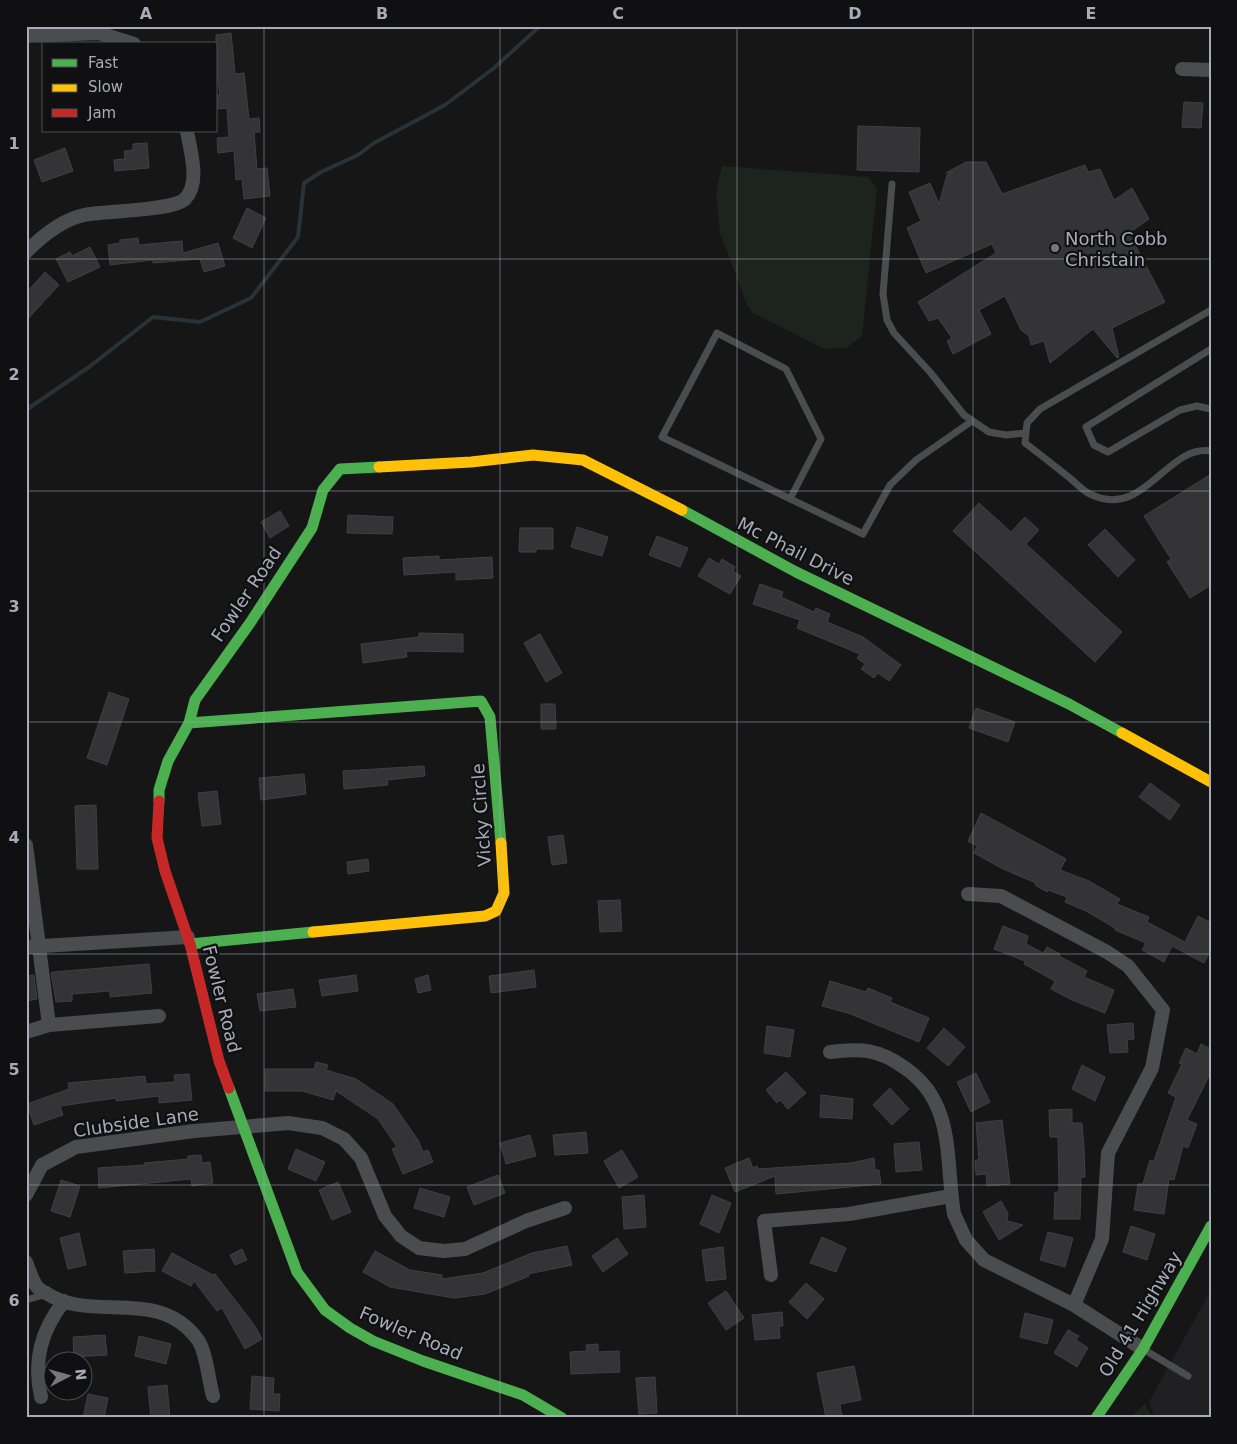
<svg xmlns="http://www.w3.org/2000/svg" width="1237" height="1444" font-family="'DejaVu Sans',sans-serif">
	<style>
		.built { fill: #202022 }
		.green { fill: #1c241d }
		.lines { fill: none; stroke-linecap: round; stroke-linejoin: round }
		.stream { stroke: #283239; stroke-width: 4 }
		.building { fill: #343436; stroke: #3f4043 }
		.lane { stroke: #4a4c4f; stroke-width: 7 }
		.street { stroke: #4a4c4f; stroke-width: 14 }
		.fast { stroke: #4caf50; stroke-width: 11 }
		.slow { stroke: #ffc107; stroke-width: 11 }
		.jam { stroke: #c62828; stroke-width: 11 }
		.grid { fill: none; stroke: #a6acb9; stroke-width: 1; stroke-opacity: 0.55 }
		.poi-dot { fill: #747880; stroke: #101012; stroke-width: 2 }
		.labels { text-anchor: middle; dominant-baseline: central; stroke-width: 4.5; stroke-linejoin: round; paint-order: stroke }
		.poi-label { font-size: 18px; fill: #a6acb9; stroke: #101012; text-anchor: start }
		.street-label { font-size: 18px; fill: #a6acb9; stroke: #101012 }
		.neatline { fill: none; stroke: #a6acb9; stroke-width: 2 }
		.grid-label { font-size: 16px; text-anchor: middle; font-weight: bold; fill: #a6acb9 }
	</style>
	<rect width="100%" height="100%" fill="#161616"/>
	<path class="built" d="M1211,1290V1418H1155L1149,1402Z"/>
	<path class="green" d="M722,166L868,177L877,189L862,336L846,348L824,349L753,313L747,305L720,233L716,192Z
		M1145,1403L1152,1418H1130Z"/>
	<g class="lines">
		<path class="stream" d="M26,410L89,367L153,317L200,322L251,298L298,237L304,183L321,172L358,155L374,143L445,105L494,68L540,26"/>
	</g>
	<path class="building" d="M231,33L235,74L244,73L249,119L259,118L260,132H254L257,169L267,168L270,196L244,199L242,179L236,180L234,151L218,153L217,138L229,137L227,108L216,109V95H220L216,67V35Z
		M1184,102L1203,103L1201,128L1182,127Z
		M858,126L920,128L919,172L857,170Z
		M147,143L149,168L115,171L114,160L125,159L124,151L133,150V144Z
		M65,148L73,171L42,182L34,160Z
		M966,162H986L1002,194L1085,165L1088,172L1100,169L1114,200L1132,188L1149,219L1129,233L1165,302L1112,328L1119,357L1117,358L1093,329L1050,363L1044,341L1031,345L1029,336L1021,330L1005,296L979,310L991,334L953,354L947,341L952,338L938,318L929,321L918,302L996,253L992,244L926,273L907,228L921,221L909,192L930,183L939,204L947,175L953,173H946Z
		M247,208L266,218L252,248L233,238Z
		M138,238L139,245L182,241L183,253L218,243L225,266L204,272L200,259L153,263V260L110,265L108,245L120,243V240Z
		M90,247L100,267L68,282L56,259L70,252L72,256Z
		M45,272L59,285L26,321V293Z
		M1211,474V585L1190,598L1167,562L1171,559L1144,516Z
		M979,503L1011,532L1025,517L1039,530L1026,544L1122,632L1095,662L953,531Z
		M280,511L289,526L270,538L261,522Z
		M348,515L393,517L392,534L347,533Z
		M577,527L608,537L602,556L571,547Z
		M520,528H553V549H536V552H519Z
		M1105,529L1135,560L1118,577L1088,545Z
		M657,536L688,548L680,567L649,555Z
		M439,556V560L492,557L493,578L456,580V572L404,575L403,558Z
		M709,558L719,564L722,559L735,567L733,571L741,576L730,594L698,576Z
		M760,584L783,592L781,597L814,612L816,608L830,614L827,622L863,637L901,665L889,681L878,673L874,678L861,669L865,664L857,658L860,654L797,628L800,620L753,604Z
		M419,633L463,634V652L406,651L407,657L363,663L361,644L419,637Z
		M540,634L562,673L546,682L524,643Z
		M109,692L129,699L107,765L87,758Z
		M541,704H555L556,729H541Z
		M976,708L1015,722L1008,742L969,728Z
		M424,766L425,776L387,780L388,785L344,789L343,771Z
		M304,774L306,794L261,800L259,778Z
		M1150,783L1180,805L1170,820L1139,797Z
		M217,791L221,824L202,826L198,793Z
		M96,805L98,869H77L75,806Z
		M981,813L1066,859L1060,870L1089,881L1120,899L1117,904L1149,917L1147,922L1185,942L1198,916L1211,923V949L1204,963L1172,946L1164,962L1142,950L1146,943L1115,930V928L1086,911L1065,902L1067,897L1048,890L1047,892L1035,885L1036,883L1003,869L974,853L977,846L968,841Z
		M563,835L567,863L552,865L548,837Z
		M368,859L369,871L348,874L347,862Z
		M620,900L622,931L600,932L598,901Z
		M1003,926L1028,936L1026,944L1043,953L1047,947L1060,954L1059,956L1087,971L1084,977L1114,990L1105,1013L1072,1000L1051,989L1055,981L1024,964L1025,961L994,949Z
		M149,964L152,993L110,997V991L72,994V1001L56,1002L51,973L53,972Z
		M534,970L536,987L491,993L489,976Z
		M34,975L37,999L26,1001V976Z
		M356,975L358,991L322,996L319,980Z
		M428,975L431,990L418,993L415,979Z
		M830,981L866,992L868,988L892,998L890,1002L929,1018L919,1042L848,1013L822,1006Z
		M293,989L296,1007L260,1011L257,994Z
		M1133,1023L1134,1039L1127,1040L1128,1052L1110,1053L1107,1025Z
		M767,1026L794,1030L790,1057L764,1053Z
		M944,1028L965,1047L948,1066L927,1048Z
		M1201,1044L1211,1049V1072L1187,1120L1197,1124L1188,1148L1183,1146L1174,1180L1169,1179L1164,1214L1134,1210L1138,1184H1143L1150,1160L1154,1161L1176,1097L1168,1093L1182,1064L1179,1063L1186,1048L1197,1054Z
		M316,1062L328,1065L326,1070L356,1079L393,1104L418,1140L423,1152L428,1150L433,1162L403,1174L392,1149L397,1147L378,1119L336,1091L333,1100L302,1091H265V1069H314Z
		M1082,1065L1105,1077L1095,1101L1072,1089Z
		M786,1072L806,1093L788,1109L780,1100L777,1103L766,1090Z
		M976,1073L990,1102L971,1112L957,1082Z
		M189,1074L192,1100L159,1103V1096L116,1101V1098L60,1106L63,1115L34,1125L27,1104L69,1089L68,1083L145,1076L146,1084L175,1082L174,1075Z
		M890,1088L909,1109L892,1125L873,1105Z
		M821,1095L853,1099L852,1119L820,1117Z
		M1072,1109V1123H1082L1084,1148L1085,1177H1081L1080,1219H1054L1055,1192H1059L1058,1137H1050L1049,1110Z
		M1002,1120L1010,1184L987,1186L986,1174L976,1175L975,1160H979L976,1123Z
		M586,1132L588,1153L555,1155L553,1135Z
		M530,1135L536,1156L506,1164L500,1143Z
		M919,1142L922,1170L896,1172L894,1144Z
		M296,1149L325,1162L316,1181L288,1169Z
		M622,1150L638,1177L619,1188L604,1161Z
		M201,1155L202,1163L210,1162L213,1183L192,1186L191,1179L99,1188L98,1168L145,1165L144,1163L188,1159V1156Z
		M749,1158L753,1168L757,1166L758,1169L851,1163L874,1158L875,1170H879L881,1184L776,1194L775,1176L735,1192L725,1168Z
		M498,1175L505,1193L474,1205L467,1187Z
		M61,1180L80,1186L70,1217L51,1211Z
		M338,1182L351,1212L332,1220L319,1190Z
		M420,1188L450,1197L444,1217L414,1208Z
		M644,1195L646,1227L624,1229L622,1197Z
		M712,1195L731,1203L719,1233L700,1224Z
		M1001,1201L1008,1213L1007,1221L1023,1225L999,1240L983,1212Z
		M1131,1226L1155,1234L1147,1260L1123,1252Z
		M1048,1232L1073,1238L1065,1267L1040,1260Z
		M79,1233L86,1265L68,1269L60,1238Z
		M822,1237L846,1248L836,1272L810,1263Z
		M617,1238L628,1254L603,1272L592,1256Z
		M567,1246L572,1265L528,1274L529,1276L485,1294L454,1298L390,1287L363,1272L375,1251L410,1270L442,1275V1279L483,1273L532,1253Z
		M723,1247L726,1279L706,1281L702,1250Z
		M154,1249L155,1271L125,1273L123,1251Z
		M242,1249L247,1260L235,1265L230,1255Z
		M172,1253L213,1275L215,1274L255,1326L262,1339L245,1349L222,1308L217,1311L194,1281L191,1286L162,1271Z
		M806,1283L824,1299L807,1319L789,1302Z
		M726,1291L744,1318L726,1330L708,1303Z
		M782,1312L783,1326H779L780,1338L755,1340L752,1315Z
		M1025,1313L1053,1320L1047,1344L1020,1337Z
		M1068,1330L1079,1336L1076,1340L1088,1348L1077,1367L1054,1353Z
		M105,1335L107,1355L74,1357L73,1337Z
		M139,1336L171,1344L166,1364L135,1356Z
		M598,1344V1352L619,1351L620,1372L571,1374L570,1352L587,1351L586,1345Z
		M854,1366L861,1400L840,1404L842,1418H826L817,1373Z
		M252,1376L274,1378L273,1394H280L279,1411L250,1409Z
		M655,1377L657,1413L639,1414L636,1378Z
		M167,1385L170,1418H151L148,1387Z
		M88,1394L108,1398L104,1418H83Z"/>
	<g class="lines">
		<path class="lane" d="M892,184L883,294L887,320L894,333L930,372L964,415L989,432L1006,435L1026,433
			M1211,310L1040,409L1027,423L1025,443C1041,455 1056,467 1071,479C1077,484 1084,492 1092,495C1145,519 1167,444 1211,451
			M1211,349L1086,427L1094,445L1108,452L1180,410L1197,406L1211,409
			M790,499L821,439L786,369L717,333L662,437L863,534L890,485L916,460L972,421
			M26,1300L47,1294
			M1143,1349L1188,1376"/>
		<path class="street" d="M26,36L99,33L134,44
			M1182,69L1211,70
			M26,252C42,236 61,220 84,215C104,211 173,211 185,199C201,183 190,150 187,131
			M26,845L49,1025
			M968,894L1001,896L1107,952L1128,966L1163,1010L1152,1068L1108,1153L1102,1239L1074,1305
			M26,947L188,937
			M26,1032L49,1025L159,1016
			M830,1052C861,1048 879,1049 905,1068C956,1103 945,1160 954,1214L966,1240L984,1260L1074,1305L1143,1349
			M26,1195L42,1165L76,1147L194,1131L288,1123L322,1128L344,1139L361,1158L385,1216L401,1236L419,1248L444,1251L465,1249L526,1221L565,1208
			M26,1262C29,1269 32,1280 37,1287C39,1289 43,1292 46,1293C92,1324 158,1285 198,1340C206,1351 209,1382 213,1396
			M771,1275L764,1221L849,1214L951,1196
			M41,1397C33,1360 41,1331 64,1301"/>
		<path class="fast" d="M682,510L796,572L1069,704L1122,733
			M189,723L481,701L490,717L501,843
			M159,801V790L168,761L189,723L195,700L250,623L312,528L323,490L340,469L379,467
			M190,944L313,932
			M229,1088L297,1272L325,1310L350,1328L373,1341L423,1361L523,1395L562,1418
			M1096,1418L1143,1349L1211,1226"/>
		<path class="slow" d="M379,467L471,462L533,455L583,460L682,510
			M1122,733L1211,782
			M313,932L485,916L496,911L504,893L501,843"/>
		<path class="jam" d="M159,801L157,838L165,871L190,944L219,1061L229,1088"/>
	</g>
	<path class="grid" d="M264,26V1418M500,26V1418M737,26V1418M973,26V1418M26,259H1211M26,491H1211M26,722H1211M26,954H1211M26,1185H1211"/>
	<circle class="poi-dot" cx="1055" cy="248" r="5"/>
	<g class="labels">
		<g class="poi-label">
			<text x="1065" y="238">North Cobb<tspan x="1065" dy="21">Christain</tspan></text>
		</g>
		<g class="street-label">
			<text transform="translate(796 551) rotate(27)">Mc Phail Drive</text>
			<text transform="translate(246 594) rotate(-56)">Fowler Road</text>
			<text transform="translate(481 815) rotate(-94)">Vicky Circle</text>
			<text transform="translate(222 999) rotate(76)">Fowler Road</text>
			<text transform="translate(136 1122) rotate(-8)">Clubside Lane</text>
			<text transform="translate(1140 1314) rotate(-59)">Old 41 Highway</text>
			<text transform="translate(411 1333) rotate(23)">Fowler Road</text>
		</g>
	</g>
	<rect width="1237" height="1444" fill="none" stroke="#101012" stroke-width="55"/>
	<rect x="42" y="42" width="175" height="90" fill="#101012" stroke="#4c4e55"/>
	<rect x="52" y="59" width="25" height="8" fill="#4caf50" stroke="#4c4e55"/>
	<text x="88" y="68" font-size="15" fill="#a6acb9">Fast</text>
	<rect x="52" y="84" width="25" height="8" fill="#ffc107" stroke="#4c4e55"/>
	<text x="88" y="92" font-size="15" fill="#a6acb9">Slow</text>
	<rect x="52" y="109" width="25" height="8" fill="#c62828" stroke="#4c4e55"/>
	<text x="88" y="118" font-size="15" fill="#a6acb9">Jam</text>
	<g transform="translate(68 1376) rotate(84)"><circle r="24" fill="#101012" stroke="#4c4e55"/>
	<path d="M0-4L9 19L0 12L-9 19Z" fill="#747880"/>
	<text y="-8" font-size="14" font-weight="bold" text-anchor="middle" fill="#a6acb9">N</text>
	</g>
	<rect x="28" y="28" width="1182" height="1388" class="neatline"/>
	<g class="grid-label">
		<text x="146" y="19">A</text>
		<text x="382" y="19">B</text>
		<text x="618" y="19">C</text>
		<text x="855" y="19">D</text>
		<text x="1091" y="19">E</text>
		<text x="14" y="149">1</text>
		<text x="14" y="380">2</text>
		<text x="14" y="612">3</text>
		<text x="14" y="843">4</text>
		<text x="14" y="1075">5</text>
		<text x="14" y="1306">6</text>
	</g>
</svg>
